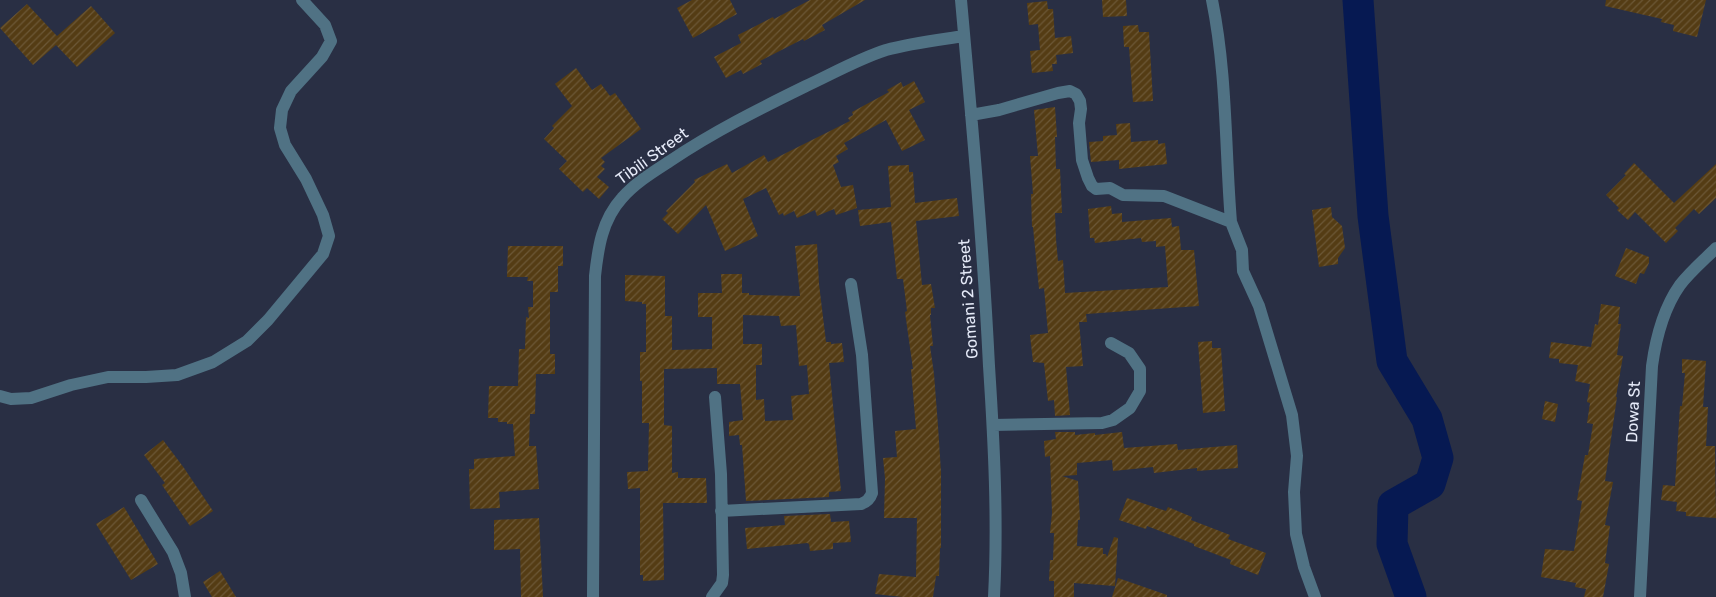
<svg xmlns="http://www.w3.org/2000/svg" width="1716" height="597" font-family="Rubik,sans-serif">
	<style>
		.lines { fill: none; stroke-linecap: round; stroke-linejoin: round }
		.river { stroke: #061952; stroke-width: 31 }
		.building { fill: url(#building-hatch); fill-rule: evenodd }
		.street { stroke: #507284; stroke-width: 12 }
		.labels { text-anchor: middle; dominant-baseline: central; stroke-width: 4; stroke-linejoin: round; paint-order: stroke }
		.street-label { font-size: 16px; fill: #e5eaf8; stroke: #292f44 }
	</style>
	<defs>
		<pattern id="building-hatch" width="6" height="6" patternUnits="userSpaceOnUse" patternTransform="scale(1.25)"><rect width="6" height="6" fill="#543c14"/><path d="M-1 1l2-2M0 6l6-6M5 7l2-2" fill="none" stroke="#6c5837"/></pattern>
	</defs>
	<rect width="100%" height="100%" fill="#292f44"/>
	<g class="lines">
		<path class="river" d="M1358,0L1373,216L1392,361L1427,419L1438,458L1430,484L1393,505L1392,544L1411,597"/>
	</g>
	<path class="building" d="M692,0H730L737,14L693,38L677,8Z
		M810,0H865L822,25L825,30L804,41L803,39L760,61L762,64L743,74L741,70L726,78L714,57L741,43L738,35L773,17L774,19Z
		M1102,0H1126L1127,16L1103,17Z
		M1606,0H1706L1697,37L1673,31L1674,25L1661,22L1662,19L1605,6Z
		M1047,1L1048,9H1053L1055,38L1071,36L1073,53L1056,55L1057,64H1052L1053,71L1032,73L1030,51L1040,50L1038,24L1029,25L1027,3Z
		M27,4L57,36L91,6L115,33L77,67L56,45L33,65L0,28Z
		M1138,25L1139,32H1149L1153,101L1133,102L1129,47H1124L1123,26Z
		M576,68L592,90L601,84L610,96L615,93L641,129L601,158L605,162L601,166L605,169L597,177L609,187L599,199L587,188L583,192L559,169L567,161L544,139L554,128L552,126L572,106L555,84Z
		M914,81L925,102L909,110L925,140L902,151L886,120L844,143L848,149L836,156L839,162L833,165L841,187L853,185L857,208L836,215L834,209L817,216L815,210L797,218L794,211L784,216L783,213L779,215L766,188L743,199L758,236L725,251L706,205L678,234L662,219L668,213L666,211L695,182L694,180L727,164L732,173L764,155L768,162L850,121L848,118L853,115L852,112L889,92L887,90L901,82L903,87Z
		M1055,107L1057,137H1055L1056,169H1060L1062,213H1055L1056,239L1058,261L1063,260L1065,293L1168,287L1165,246L1156,247V241L1142,242L1141,238L1095,243L1094,238H1090L1088,209L1111,206L1112,214L1122,213V222L1171,218L1172,227L1179,226L1181,250H1194L1199,306L1086,314L1087,322H1079L1083,366L1066,367L1070,415L1055,416L1054,400L1048,401L1044,363L1033,362L1030,335L1048,333L1044,288L1039,289L1033,227H1032L1031,194H1033L1030,156H1038L1034,110Z
		M1130,123L1131,142L1158,140V144L1165,143L1167,164L1119,169V160L1091,162L1089,142L1103,141V136L1117,135L1116,124Z
		M1634,163L1674,203L1716,164V198L1699,214L1694,209L1675,228L1678,231L1666,243L1635,212L1628,220L1617,210L1619,208L1606,195L1626,175L1624,174Z
		M909,165V172H913L915,203L957,198L959,216L916,221L922,285L931,284L935,308H931V315H930L933,346H930L934,374L938,426L941,472V548H940L939,576H936L933,597H903L875,594L879,574L916,577L917,518H884L885,478L883,458L897,457L895,431L916,429L911,369H913L905,312L907,311L903,279H897L891,222L860,226L858,210L891,207L888,166Z
		M1331,207L1332,217L1342,226L1345,248L1338,258V264L1319,267L1312,210Z
		M817,244L819,284L826,342H831V344L842,343L844,362L829,363L841,491L829,492V497L746,501L742,445H740L739,435L729,436V422L743,420L740,384H717V368L664,369V425L672,426V473L678,472V478H706L707,503H663L664,580L643,581V575H640V488L628,489L627,472L648,471L649,423H642V381H640V352H646V304H642V302L625,301V275L665,276V316H672V350L712,349V317H698V293H722L721,274H742V293H749V295L800,296L795,246ZM743,315L779,316L781,326L796,325L799,366L807,365L809,394L791,396L793,420L765,421L764,399L756,400V365H762V344H743Z
		M508,246H563V266H558V292H550V354H555V374H536L535,414H530L529,446H536L539,489L499,492L500,508L470,509L469,469H474V459L515,456L513,424H507V422H498V418H488L489,386H518L519,349H525L526,317L529,318L528,307H533V281H527L528,277H507Z
		M1626,248L1649,257V263L1644,274L1640,273L1636,284L1615,276Z
		M1601,304L1620,307L1618,324H1621L1617,355L1623,356L1616,397H1617L1605,481L1613,482L1605,525L1610,526L1605,563L1609,564L1603,597H1584L1586,589L1575,587L1576,583L1541,577L1545,549L1574,551L1582,501L1577,500L1585,455H1588L1593,424L1587,423L1590,403L1587,402L1590,384L1575,381L1578,365L1559,363V359L1549,358L1551,342L1591,347L1595,324L1598,325Z
		M1212,341V348H1221L1225,411L1203,413L1198,342Z
		M1682,359L1706,361L1703,407H1708L1706,446H1715L1716,518L1686,516V512L1676,511L1677,502L1661,500L1663,485L1675,486L1680,406H1682L1685,373H1682Z
		M1545,401L1558,404L1555,422L1542,419Z
		M1055,432H1075V435L1095,433V435L1122,432L1124,448L1177,444L1178,450L1237,445L1238,468L1197,471V468L1154,473L1153,467L1113,471L1112,460L1077,463V475L1062,476L1078,481L1080,520H1078L1077,546L1103,548V554H1106L1107,557L1114,537L1118,538L1115,586L1074,583V597H1054V581H1049L1050,560H1053L1054,533H1050L1052,513L1050,456L1045,457L1044,441L1056,439Z
		M163,440L184,468L213,511L190,526L162,485L165,483L144,455Z
		M1127,498L1166,511L1168,507L1192,517L1191,520L1230,535L1228,539L1266,553L1258,575L1230,564L1231,560L1194,546V544L1147,526L1146,529L1119,520Z
		M124,507L158,564L131,580L96,524Z
		M830,514L831,522L849,521L851,542L833,543V549L810,551L809,544L807,543L747,549L745,528L785,525L784,516Z
		M539,518L543,597H521L520,549L494,550V520Z
		M220,571L236,597H212L203,582Z
		M1118,578L1167,595V597H1112Z"/>
	<g class="lines">
		<path class="street" d="M961,0C972,122 983,244 989,366C994,443 998,520 994,597
			M1212,0C1227,73 1225,148 1231,222
			M971,115L999,110L1058,93L1070,91L1076,94L1080,101L1081,109L1079,123L1082,160L1088,178L1092,186L1096,189L1110,188L1123,195L1164,196L1231,222L1242,250L1243,271L1259,306L1292,415L1297,456L1294,492L1296,534L1304,567L1315,597
			M0,396L11,399L31,398L71,385L108,377H146L177,375L213,362L247,341L268,320L323,254L329,236L323,215L306,179L285,145L280,128L282,110L291,91L322,57L331,41L325,25L302,0
			M993,425L1102,423L1113,420L1130,408L1140,391V369L1129,353L1111,343
			M141,500L173,552L181,573L185,597
			M721,511L861,504C867,502 870,499 872,493L862,355L851,284
			M593,597L595,276C598,248 602,220 622,198C635,183 653,172 670,161C713,132 759,109 806,86C832,74 858,59 886,50C911,43 938,40 964,36
			M712,597L722,583L723,575L721,474L715,397
			M1640,597L1652,366C1656,337 1663,309 1680,285C1690,272 1704,260 1716,248"/>
	</g>
	<g class="labels">
		<g class="street-label">
			<text transform="translate(652 156) rotate(-36)">Tibili Street</text>
			<text transform="translate(968 299) rotate(-94)">Gomani 2 Street</text>
			<text transform="translate(1633 412) rotate(-87)">Dowa St</text>
		</g>
	</g>
</svg>
